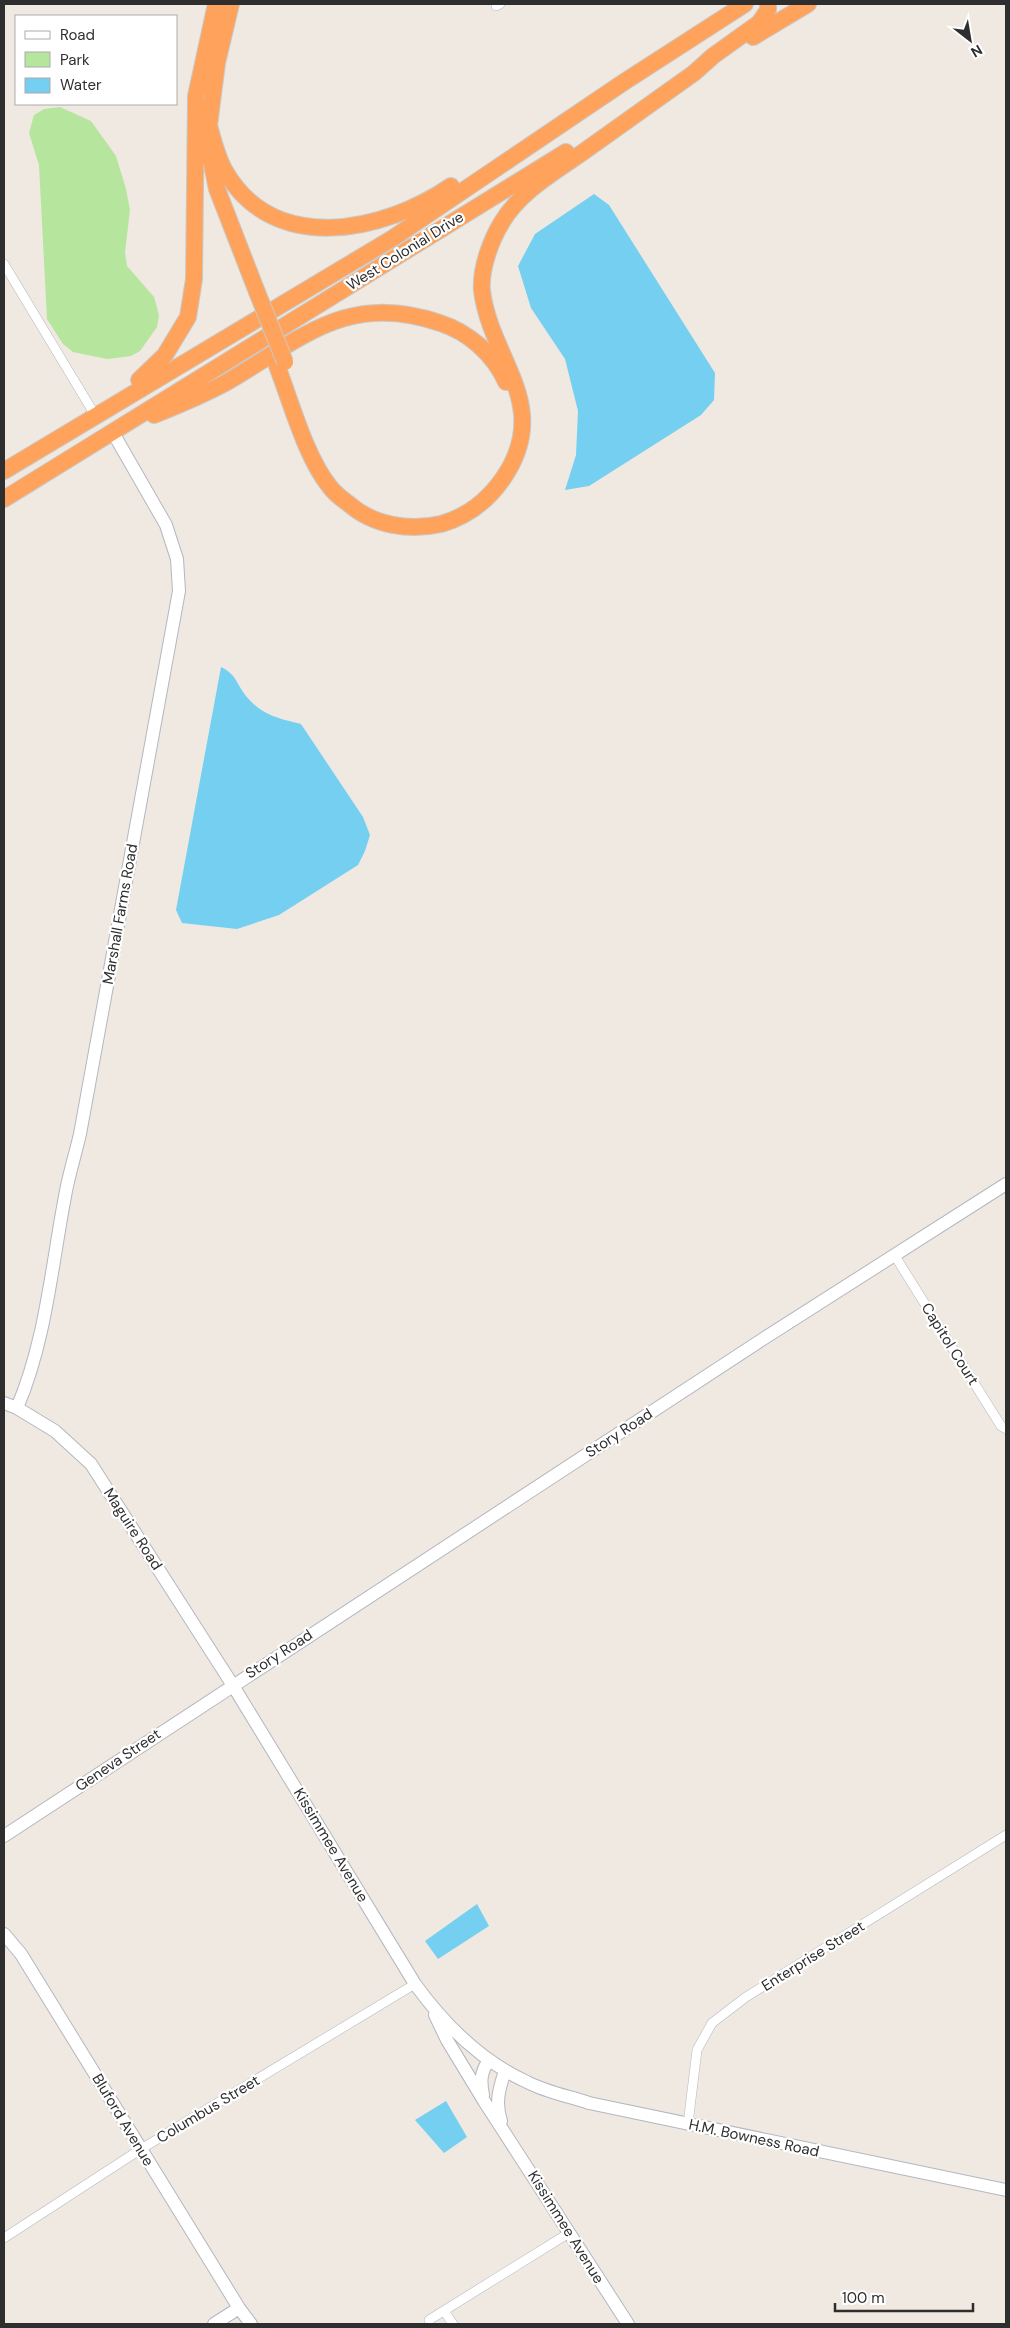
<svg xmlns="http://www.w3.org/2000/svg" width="1010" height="2328" font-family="'DM Sans',sans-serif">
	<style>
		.green { fill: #b6e59e }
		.water { fill: #75cff0 }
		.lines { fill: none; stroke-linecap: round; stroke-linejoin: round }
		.street-casing { stroke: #b4b7c1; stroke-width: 10 }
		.secondary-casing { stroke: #b4b7c1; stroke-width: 14 }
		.highway-casing { stroke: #c9c9c9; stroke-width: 18 }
		.street { stroke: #fff; stroke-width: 9 }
		.secondary { stroke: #fff; stroke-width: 12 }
		.highway { stroke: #ffa35c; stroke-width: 16 }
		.highway-bridge-casing { stroke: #c9c9c9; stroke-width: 18; stroke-linecap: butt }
		.highway-bridge { stroke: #ffa35c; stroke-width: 16 }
		.labels { text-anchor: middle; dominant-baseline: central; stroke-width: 4.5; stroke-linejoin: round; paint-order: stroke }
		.street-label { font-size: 15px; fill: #2e2e2e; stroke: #fff }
	</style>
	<rect width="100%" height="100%" fill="#efe9e1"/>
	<path class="green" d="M60,107L91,121L116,156L126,189L130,210L125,252L127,266L154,297L159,315L157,327L140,351L131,356L107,359L73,352L63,344L47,319L39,165L29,133L34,115L44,109Z"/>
	<path class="water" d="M594,194L609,205L715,373L714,400L701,415L589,486L565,490L576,455L578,411L565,359L531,308L518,266L535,234Z
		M221,667C236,674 236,683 246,696C263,716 277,718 301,724L363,817L370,835L365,851L358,865L279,915L237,929L182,923L176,910Z
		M477,1904L489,1926L438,1959L425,1941Z
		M446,2101L467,2137L444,2153L415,2120Z"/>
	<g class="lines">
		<g class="street-casing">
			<path id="street" d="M496,6L500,4
				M4,264L95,415
				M895,1256L1001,1426L1006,1429
				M688,2124L697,2050L712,2023L746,1997L1006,1835
				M4,2238L141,2149L415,1984
				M444,2311L453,2324
				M429,2320L569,2233"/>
		</g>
		<g class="secondary-casing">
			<path id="secondary" d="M4,1403L17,1408L55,1431L91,1464L232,1684L415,1984C444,2024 481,2061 527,2082C546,2092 568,2096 589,2103L1006,2190
				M17,1408C47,1338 52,1260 67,1186C71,1168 76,1151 80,1134L179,591L177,559L166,525L112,431
				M4,1836L763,1339L1006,1184
				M4,1934L21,1954L239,2308L251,2324
				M435,2015L447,2040L484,2101L628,2324
				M483,2095C480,2080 481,2072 489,2060
				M501,2121C495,2103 499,2089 505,2071
				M214,2324L239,2308"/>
		</g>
		<g class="highway-casing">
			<path id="highway" d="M231,4L217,63L207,141L217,189L257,292
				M753,37L808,4
				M209,125C213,140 217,157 225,171C274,256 384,232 451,186
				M277,366C291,402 306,458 330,487C335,494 342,499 349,504C374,526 410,531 441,524C466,517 487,501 502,480C554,406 491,361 482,291C480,269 491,240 502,222C520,191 558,170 586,150C622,124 658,99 694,73L713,56L759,23L768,10V4
				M139,380L165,355L188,317L194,279L196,96L216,4
				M154,415C179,405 203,395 227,382C301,339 348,291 440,323C468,332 494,354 506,382
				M4,471L393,238L624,82L745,4
				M4,499L566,152"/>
		</g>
		<use href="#street" class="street"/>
		<use href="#secondary" class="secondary"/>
		<use href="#highway" class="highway"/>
		<g class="highway-bridge-casing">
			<path id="highway-bridge" d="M257,292L285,362"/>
		</g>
		<use href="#highway-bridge" class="highway-bridge"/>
	</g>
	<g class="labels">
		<g class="street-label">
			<text transform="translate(405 251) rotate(-32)">West Colonial Drive</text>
			<text transform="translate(120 914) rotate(-80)">Marshall Farms Road</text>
			<text transform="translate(950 1344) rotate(58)">Capitol Court</text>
			<text transform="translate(619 1433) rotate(-33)">Story Road</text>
			<text transform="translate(133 1529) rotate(57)">Maguire Road</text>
			<text transform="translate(279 1654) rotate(-33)">Story Road</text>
			<text transform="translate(118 1760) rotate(-34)">Geneva Street</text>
			<text transform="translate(331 1845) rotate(59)">Kissimmee Avenue</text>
			<text transform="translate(813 1956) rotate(-32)">Enterprise Street</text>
			<text transform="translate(208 2109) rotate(-31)">Columbus Street</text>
			<text transform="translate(123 2120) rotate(59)">Bluford Avenue</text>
			<text transform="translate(754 2138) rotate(12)">H.M. Bowness Road</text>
			<text transform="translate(566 2227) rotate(58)">Kissimmee Avenue</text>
		</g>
	</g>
	<rect width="1010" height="2328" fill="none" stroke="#2e2e2e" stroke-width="10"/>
	<rect x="15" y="15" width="162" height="90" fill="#ffffff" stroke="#ababab"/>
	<rect x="25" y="31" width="25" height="8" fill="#ffffff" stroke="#ababab"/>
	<text x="60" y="40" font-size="15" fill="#2e2e2e">Road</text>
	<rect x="25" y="52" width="25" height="15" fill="#b6e59e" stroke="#ababab"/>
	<text x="60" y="65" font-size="15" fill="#2e2e2e">Park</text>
	<rect x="25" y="78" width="25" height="15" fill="#75cff0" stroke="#ababab"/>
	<text x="60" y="90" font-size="15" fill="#2e2e2e">Water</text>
	<g transform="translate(970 40) rotate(149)" stroke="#ffffff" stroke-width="4" paint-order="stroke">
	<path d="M0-4L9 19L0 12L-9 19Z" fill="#2e2e2e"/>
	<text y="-8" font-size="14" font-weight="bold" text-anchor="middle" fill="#2e2e2e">N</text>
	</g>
	<path d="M835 2303v8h138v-8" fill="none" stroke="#2e2e2e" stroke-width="2.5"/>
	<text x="842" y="2303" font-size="15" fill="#2e2e2e" stroke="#ffffff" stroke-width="4" paint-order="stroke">100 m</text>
</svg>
